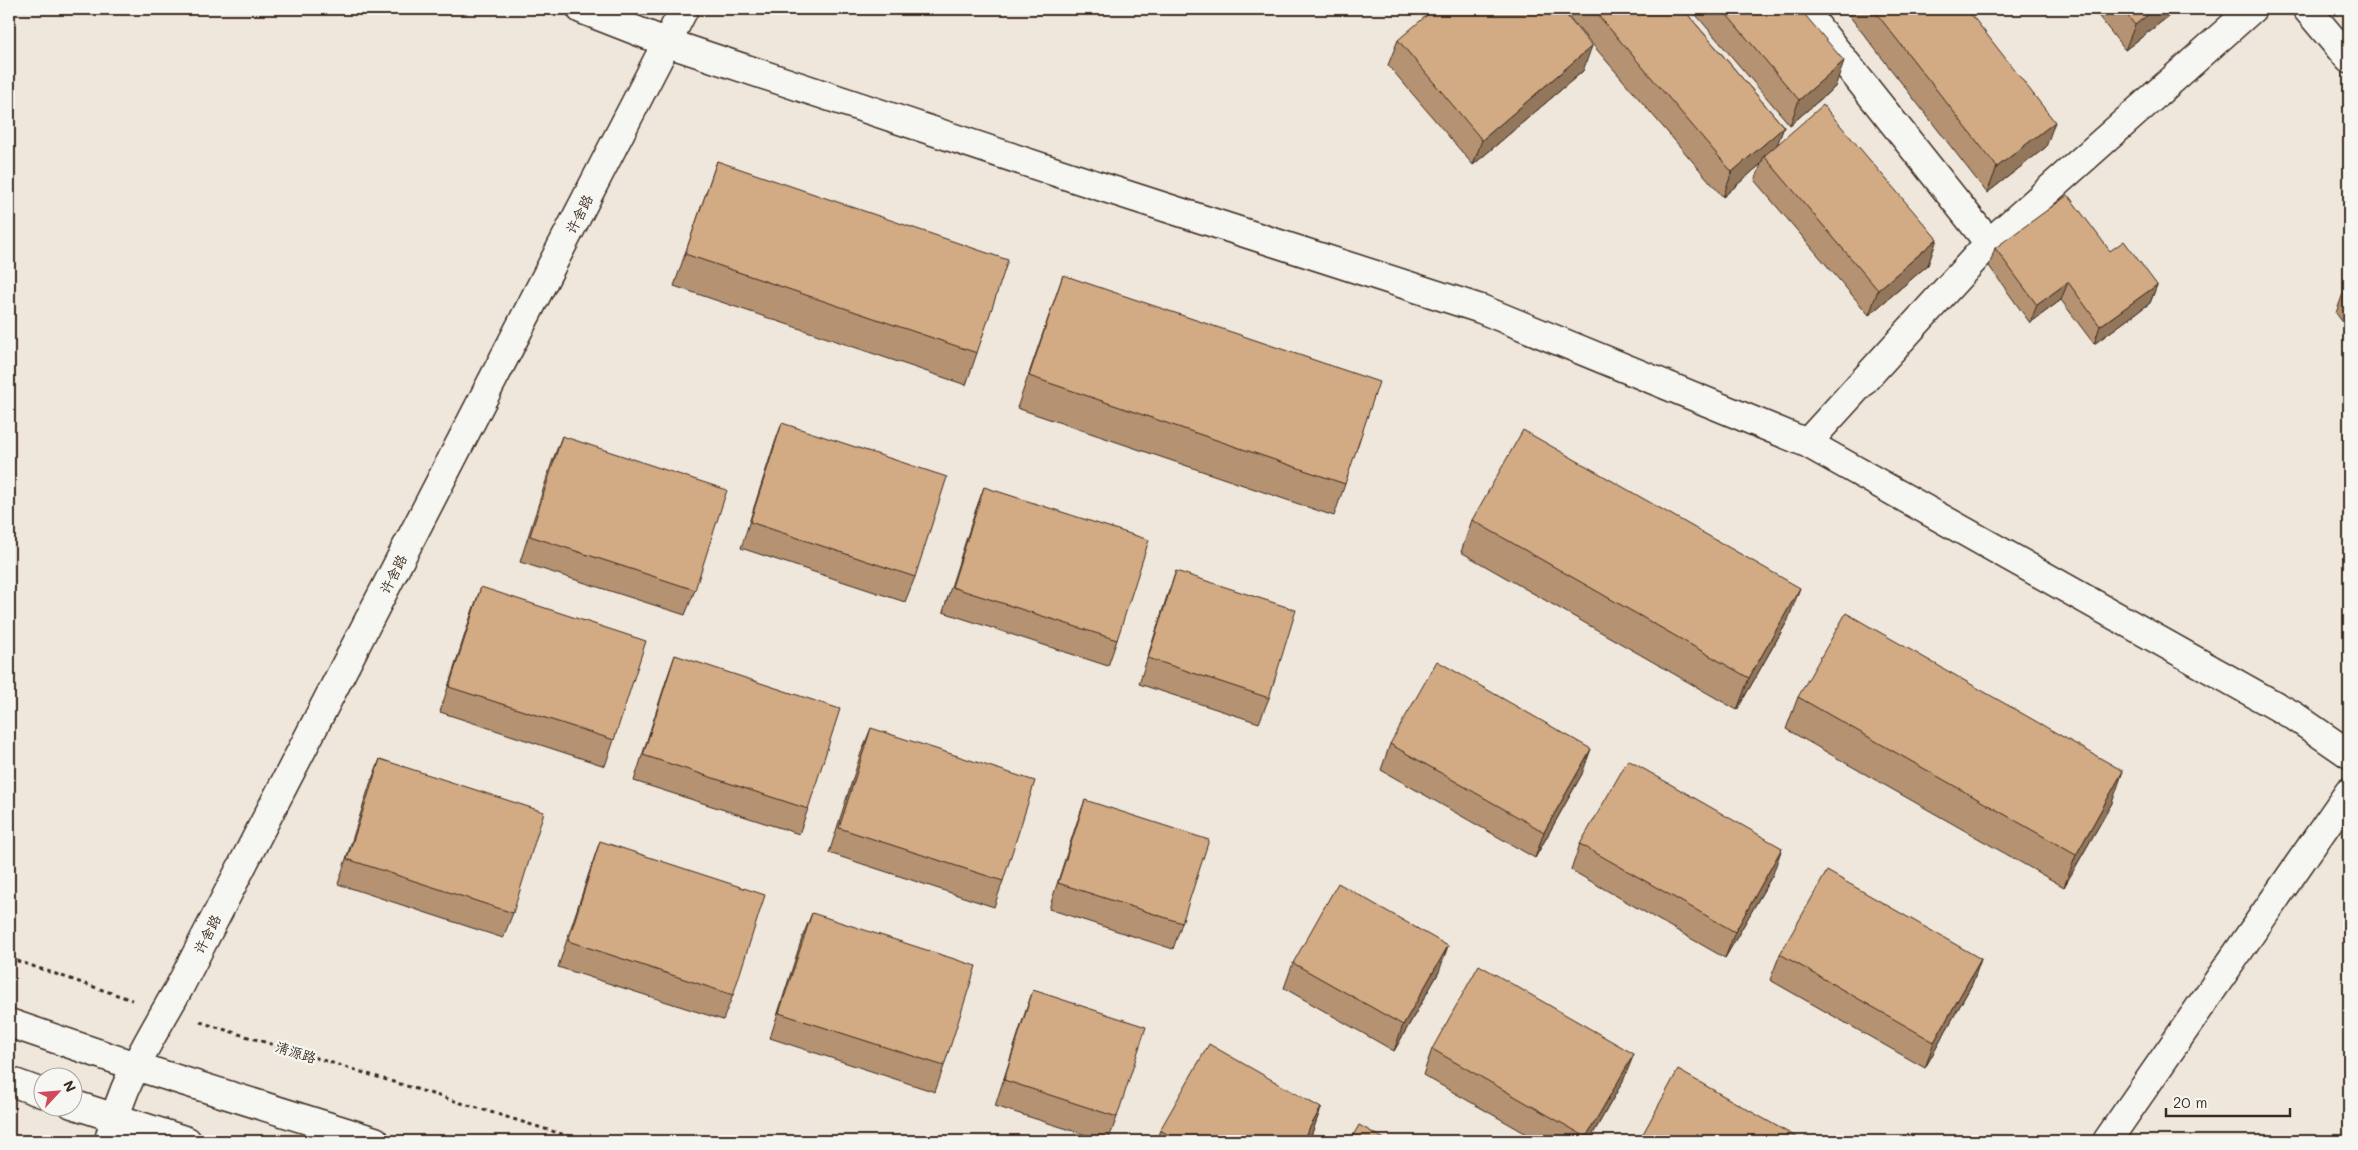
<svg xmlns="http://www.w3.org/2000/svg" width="2358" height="1150" font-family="Mali,'LXGW WenKai TC',sans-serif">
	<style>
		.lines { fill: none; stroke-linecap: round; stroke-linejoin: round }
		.minor-casing { stroke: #3b2a1e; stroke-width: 31 }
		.path { stroke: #3b2a1e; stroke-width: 3; stroke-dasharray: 4 4; stroke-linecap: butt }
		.minor { stroke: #f6f6f2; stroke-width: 28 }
		.wall { fill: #b59271; stroke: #3b2a1e }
		.shaded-wall { fill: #93775c; stroke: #3b2a1e }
		.building { fill: #d2aa83; stroke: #3b2a1e }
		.labels { text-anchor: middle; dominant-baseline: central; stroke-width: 4.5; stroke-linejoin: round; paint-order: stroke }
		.street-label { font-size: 14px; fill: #3b2a1e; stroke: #f6f6f2 }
	</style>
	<rect width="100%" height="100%" fill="#efe7dc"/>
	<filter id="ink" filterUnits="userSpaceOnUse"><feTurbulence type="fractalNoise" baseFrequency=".02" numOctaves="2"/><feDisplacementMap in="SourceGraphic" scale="10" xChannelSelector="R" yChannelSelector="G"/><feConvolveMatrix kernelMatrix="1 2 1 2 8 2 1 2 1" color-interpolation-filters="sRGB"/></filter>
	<g filter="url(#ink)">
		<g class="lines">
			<g class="minor-casing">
				<path id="minor" d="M581,9L668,43L1065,175L1481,309L1807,443L2294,716L2349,754
					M1803,9L1989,243
					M2307,9L2349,59
					M1807,443L1989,243L2252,9
					M9,1023L135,1066L375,1141
					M9,1081L42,1093
					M72,1104L187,1141
					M109,1141C120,1085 151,1037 179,988L684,9
					M2107,1141L2349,792"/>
			</g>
			<path class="path" d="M9,958L132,1000
				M200,1022L584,1141"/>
			<use href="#minor" class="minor"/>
		</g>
		<path class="wall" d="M1562,9H1683L1784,127L1777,144L1937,239L1928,265L1869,315L1755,181L1761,164L1723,197Z
			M1691,9H1800L1835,87L1790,125Z
			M1844,9H1967L2046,147L1987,193Z
			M2093,9H2178L2125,50Z
			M1398,40L1583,71L1473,165L1388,65Z
			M717,161L977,353L966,385L674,286Z
			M1995,248L2110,251L2157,285L2150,303L2094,344L2061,300L2030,323L1989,266Z
			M1063,275L1345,484L1334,516L1017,408Z
			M2349,284V331L2336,313L2345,288Z
			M782,423L915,577L905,602L741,548L773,448Z
			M562,436L695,590L685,615L520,562L552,462Z
			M984,487L1117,640L1108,666L943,612L975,512Z
			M1472,520L1788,620L1737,710L1461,552Z
			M1176,571L1269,698L1259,723L1139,684L1167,596Z
			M481,587L614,740L605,766L440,712L472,612Z
			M675,655L808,809L799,834L634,781L666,681Z
			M1798,697L2112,803L2064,887L1786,729Z
			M871,728L1003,881L994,907L829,853L861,753Z
			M1390,744L1582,774L1535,858L1381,770Z
			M380,759L513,913L503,938L338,884L370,784Z
			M1085,800L1182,923L1173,949L1049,909L1076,825Z
			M600,841L733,995L723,1020L558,967L591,867Z
			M1580,844L1773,874L1725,958L1571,870Z
			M812,913L944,1066L935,1092L770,1038L802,938Z
			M1780,954L1981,959L1972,984L1925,1068L1770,980Z
			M1293,963L1439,972L1394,1051L1284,988Z
			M1033,990L1117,1117L1108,1141H1105L995,1106L1024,1016Z
			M1432,1049L1624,1079L1589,1141H1539L1423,1075Z
			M1321,1108L1312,1133L1307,1141H1156L1160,1130Z"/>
		<path class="shaded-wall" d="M2155,9H2178L2125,50L2135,25Z
			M1592,46L1583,71L1473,165L1482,140Z
			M1844,61L1835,87L1790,125L1799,100Z
			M2055,122L2046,147L1987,193L1997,167Z
			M1784,127L1774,153L1764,156L1761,164L1723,197L1732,172Z
			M1937,239L1928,265L1869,315L1878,290Z
			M2068,282L2061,300L2030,323L2037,305Z
			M2157,285L2150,303L2094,344L2100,326Z
			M1800,588L1788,620L1737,710L1749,678Z
			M1591,749L1582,774L1535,858L1544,832Z
			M2123,771L2112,803L2064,887L2076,855Z
			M1782,848L1773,874L1725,958L1735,932Z
			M1448,946L1439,972L1394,1051L1403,1025Z
			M1981,959L1972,984L1925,1068L1934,1042Z
			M1634,1054L1624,1079L1589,1141H1585L1586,1137Z
			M1321,1108L1312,1133L1307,1141H1302Z"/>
		<path class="building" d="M1434,9H1561L1592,46L1482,140L1398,40Z
			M1593,9H1683L1784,127L1732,172Z
			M1722,9H1800L1844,61L1799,100Z
			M1873,9H1967L2055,122L1997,167Z
			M2122,9H2155L2135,25Z
			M1823,105L1937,239L1878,290L1764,156Z
			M717,161L1008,260L977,353L685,254Z
			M2068,195L2110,251L2124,241L2157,285L2100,326L2068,282L2037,305L1995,248Z
			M1063,275L1379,382L1345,484L1029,376Z
			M2349,284V293L2345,288Z
			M782,423L947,477L915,577L750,522Z
			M1523,430L1800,588L1749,678L1472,520Z
			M562,436L727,490L695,590L530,536Z
			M984,487L1149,540L1117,640L952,587Z
			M1176,571L1296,610L1269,698L1148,658Z
			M481,587L646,641L614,740L449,687Z
			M1846,613L2123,771L2076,855L1798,697Z
			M675,655L840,709L808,809L643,755Z
			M1437,661L1591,749L1544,832L1390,744Z
			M871,728L1035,781L1003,881L839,828Z
			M380,759L544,812L513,913L347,859Z
			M1628,760L1782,848L1735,932L1580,844Z
			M1085,800L1209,840L1182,923L1058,883Z
			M600,841L765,895L733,995L568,941Z
			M1827,871L1981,959L1934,1042L1780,954Z
			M1338,883L1448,946L1403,1025L1293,963Z
			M812,913L976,966L944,1066L779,1013Z
			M1479,965L1634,1054L1586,1137L1432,1049Z
			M1033,990L1146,1027L1117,1117L1004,1080Z
			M1209,1044L1321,1108L1302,1141H1179L1160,1130Z
			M1678,1070L1803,1141H1639Z
			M1359,1125L1388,1141H1350Z"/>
	</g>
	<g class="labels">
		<g class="street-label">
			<text transform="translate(579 214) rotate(-63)">许舍路</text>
			<text transform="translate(393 574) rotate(-63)">许舍路</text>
			<text transform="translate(207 934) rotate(-63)">许舍路</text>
			<text transform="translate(296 1052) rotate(17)">清源路</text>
		</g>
	</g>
	<rect width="2358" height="1150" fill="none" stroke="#f6f6f2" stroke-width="30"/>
	<rect x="15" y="15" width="2328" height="1120" fill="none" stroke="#3b2a1e" stroke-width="2" filter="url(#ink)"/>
	<g transform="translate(58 1092) rotate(64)"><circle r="24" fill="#f6f6f2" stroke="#aba49d"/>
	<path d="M0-4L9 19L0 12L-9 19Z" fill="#d1495b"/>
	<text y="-8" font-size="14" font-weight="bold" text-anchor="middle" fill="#3b2a1e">N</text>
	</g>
	<path d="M2166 1108v8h124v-8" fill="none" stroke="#3b2a1e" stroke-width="2.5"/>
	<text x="2173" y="1108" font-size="15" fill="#3b2a1e" stroke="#f6f6f2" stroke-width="4" paint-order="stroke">20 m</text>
</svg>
